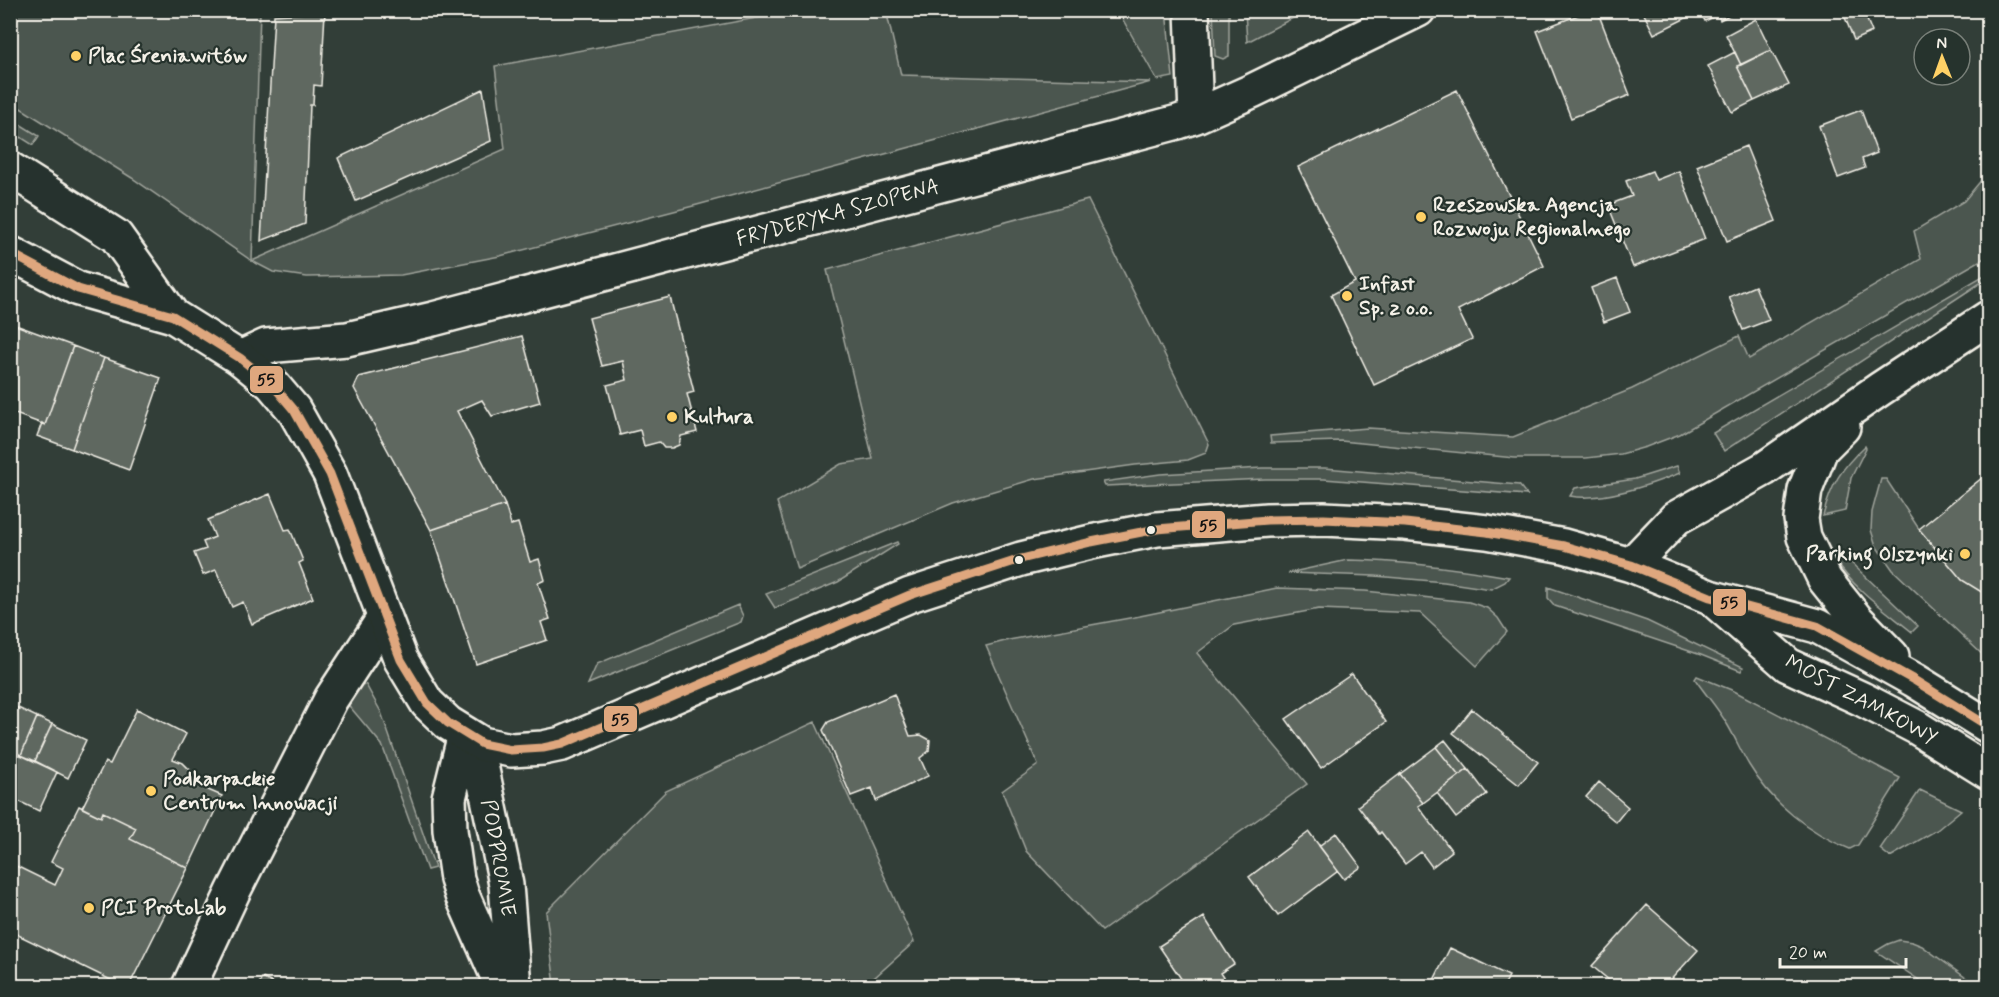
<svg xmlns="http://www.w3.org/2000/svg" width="1999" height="997" font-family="Mynerve,sans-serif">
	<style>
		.green { fill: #4c564f; stroke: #a0a49c; stroke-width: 1.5 }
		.building { fill: #5f6861; stroke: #f4f1e8; stroke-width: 1.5 }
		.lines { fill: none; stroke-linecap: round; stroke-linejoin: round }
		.street-casing { stroke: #f4f1e8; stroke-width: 38 }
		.secondary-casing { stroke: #f4f1e8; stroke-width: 38 }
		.street { stroke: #26332d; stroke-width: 33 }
		.secondary { stroke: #26332d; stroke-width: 33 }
		.bus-1-casing { stroke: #26332d; stroke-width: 14 }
		.bus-1 { stroke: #dfa77e; stroke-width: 9 }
		.poi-dot { fill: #ffd166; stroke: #26332d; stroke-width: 2 }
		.bus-dot { fill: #f4f1e8; stroke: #26332d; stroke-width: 2 }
		.labels { text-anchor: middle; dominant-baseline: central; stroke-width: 4.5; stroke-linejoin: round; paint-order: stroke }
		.poi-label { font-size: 21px; font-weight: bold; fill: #f4f1e8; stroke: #26332d; text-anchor: start }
		.street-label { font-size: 21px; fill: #f4f1e8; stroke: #26332d }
		.line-badge { stroke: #26332d; stroke-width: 2 }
		.pale-badge-label { font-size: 16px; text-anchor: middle; font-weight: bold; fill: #111 }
	</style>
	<rect width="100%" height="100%" fill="#323e38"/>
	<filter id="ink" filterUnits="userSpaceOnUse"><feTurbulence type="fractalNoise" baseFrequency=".0167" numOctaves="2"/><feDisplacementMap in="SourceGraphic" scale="12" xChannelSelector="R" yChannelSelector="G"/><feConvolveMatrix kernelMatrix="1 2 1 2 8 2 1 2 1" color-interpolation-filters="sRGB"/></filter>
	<g filter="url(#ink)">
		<path class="green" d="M886,10L901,75L1151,82L697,205L500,256L401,275L307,277L273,272L252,261L132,178L11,102V11H260L252,261L505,149L495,66L794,11Z
			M1118,11H1166L1173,77L1157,80Z
			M1213,11H1229V56L1223,59L1215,56Z
			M1245,11V10L1306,11L1247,42Z
			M10,118L39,136L33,145L11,131Z
			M1988,172V256L1680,434L1646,447L1621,454L1586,458H1515L1341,441L1271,443L1270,436L1368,428L1513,437L1632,389L1739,336L1749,359L1921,259L1914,231L1964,201Z
			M1088,200L1209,444L1206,453L1188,460L1135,465L1034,479L953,503L797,569L777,502L841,464L873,459L827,270Z
			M1988,273V278L1724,451L1713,433Z
			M1865,446L1866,448L1851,478L1845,511L1823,516C1831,485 1841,468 1865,446Z
			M1677,466L1680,473C1650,485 1603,502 1570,496L1575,488L1635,479Z
			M1262,468H1325L1519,485L1527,495L1324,479H1265L1105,486L1103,482L1160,474Z
			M1881,479H1886L1919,529L1962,580L1988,596V660L1893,570L1876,546L1871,530L1872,512Z
			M897,542L898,544L838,582L775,608L766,594Z
			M1847,559L1918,626L1912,632C1885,610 1854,589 1835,560Z
			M1348,560C1403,561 1456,568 1509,577L1505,582L1491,589L1444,582L1375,576L1288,573Z
			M1548,587L1647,621L1743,667L1741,671L1701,655L1555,606L1548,598Z
			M1277,588L1365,591L1469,602L1487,608L1498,618L1507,632L1477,666L1420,613L1319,609L1234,625L1197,653L1307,784L1102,931L1026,851L1002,791L1038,765L986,646L1009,640L1135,617Z
			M738,605L743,616L741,622L588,684L597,664Z
			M1697,676L1734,691L1900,778L1858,845L1850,849C1809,833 1772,803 1749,765C1741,752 1735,737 1727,724C1718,708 1705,694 1695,679Z
			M358,683L366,685L381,712L435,868L427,870L382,745L345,701Z
			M815,722L914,942L865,986H555L546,912L666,791Z
			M1920,790L1961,810L1937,830L1890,857L1880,849Z
			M1899,940L1912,942L1922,946L1977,986H1928L1876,951L1888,944Z"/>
		<path class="building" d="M1591,10H1597L1630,95L1571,118L1537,31Z
			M1642,10H1716L1718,15L1705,21L1700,11L1654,34Z
			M1716,10H1739L1720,20Z
			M1842,10H1863L1872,32L1854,40Z
			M325,12L321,86L314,85L313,105H310L305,224L261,241L274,15Z
			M1756,19L1771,50L1741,65L1726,35Z
			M1771,50L1789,85L1754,101L1737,66Z
			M1735,52L1741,65L1737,66L1754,101L1732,112L1708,66Z
			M483,89L491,141L356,201L338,158Z
			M1457,90L1544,266L1458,310L1472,339L1374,385L1331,295L1355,282L1298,167Z
			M1861,110L1877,153L1862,159L1865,168L1838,178L1819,126Z
			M1746,146L1776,221L1727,241L1697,166Z
			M1652,171L1656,180L1679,171L1705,239L1633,267L1608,205L1632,196L1626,181Z
			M1617,278L1630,312L1604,322L1591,288Z
			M1755,286L1769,320L1743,330L1729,297Z
			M670,297L694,392L687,394L697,432L681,436L679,445L672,448H664L659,442L644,446L640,430L620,435L607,385L627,380L623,361L602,366L589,318Z
			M10,323L73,346L45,425L10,412Z
			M522,336L540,402L492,416L482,400L457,411L505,505L431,530L354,388L359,377Z
			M73,346L104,358L72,449L37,436L42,423L45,425Z
			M104,358L161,378L129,470L72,449Z
			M1988,473V596L1962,580L1919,529Z
			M270,494L285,530L290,529L303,561L299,563L313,598L252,624L243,602L232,607L216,570L203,575L194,553L206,549L203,542L215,537L208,520Z
			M505,505L511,525L518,523L530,562L539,559L545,580L538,583L550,619L541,622L547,640L476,664L431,530Z
			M1352,674L1386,722L1321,768L1286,719Z
			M894,694L910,736L921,735L930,740L929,751L920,758L928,776L876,801L872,788L851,796L823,730L828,722Z
			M10,704L18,708L10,726Z
			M18,708L37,717L21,755L10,750V726Z
			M137,709L186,734L173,759L183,763L198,778L201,787L222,796L188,868L130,839L136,828L103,812L101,817L82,808L105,762L110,764Z
			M1472,709L1538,762L1519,785L1453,733Z
			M37,717L52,724L35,761L21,755Z
			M52,724L86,740L68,778L35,761Z
			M1445,740L1468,769L1459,776L1436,747Z
			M1436,747L1459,776L1423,803L1400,774Z
			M10,750L57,772L39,811L10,797Z
			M1468,769L1487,794L1456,818L1437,793Z
			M1400,774L1423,803L1418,806L1452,851L1432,867L1421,852L1405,864L1381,832L1379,834L1358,806Z
			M1599,782L1628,807L1616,822L1586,797Z
			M79,806L101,817L103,812L136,828L130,839L188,868L129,986H123L10,931V863L55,885L63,868L51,862Z
			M1309,832L1338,871L1278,916L1249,877Z
			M1336,833L1361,867L1344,879L1319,846Z
			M1647,905L1698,950L1665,986H1616L1592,966Z
			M1204,917L1234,964L1220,973L1226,982L1219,986H1186L1159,946Z
			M1450,948L1509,976L1504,986H1431Z
			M262,978L279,986H258Z"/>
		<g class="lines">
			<g class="street-casing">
				<path id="street" d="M1192,10L1196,116
					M240,358L266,346L347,339L433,319L1178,122L1196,116L1252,91L1418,10
					M465,734L449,798L450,830L457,879L462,895L502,986
					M465,734L482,770L503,869L506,885L514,986
					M189,986L233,892L331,699L384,618"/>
			</g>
			<g class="secondary-casing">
				<path id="secondary" d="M10,169L116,236L173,316
					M10,253L78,289L173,316L240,358L272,384L294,410L330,474L401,660L427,703L448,723L482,744L511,750L543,748L562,744L910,595L1021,559L1091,542L1157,529L1267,520L1324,519L1405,523L1487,532L1564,546L1631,565L1710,597L1817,626L1914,680L1988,726
					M1843,427L1821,449L1805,490L1801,519L1804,537L1825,580L1857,620L1892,656
					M1631,565L1676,518L1764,469L1880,389L1988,318
					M1717,603L1788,665L1862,699L1916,727L1988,772"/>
			</g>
			<use href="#street" class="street"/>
			<use href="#secondary" class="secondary"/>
			<g class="bus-1-casing">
				<path id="bus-1" d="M10,253L78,289L173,316L240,358L272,384L294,410L330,474L401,660L427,703L448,723L482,744L511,750L543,748L562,744L910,595L1021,559L1091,542L1157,529L1267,520L1324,519L1405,523L1487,532L1564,546L1631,565L1710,597L1817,626L1914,680L1988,726"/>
			</g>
			<use href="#bus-1" class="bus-1"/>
		</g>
	</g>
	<g class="poi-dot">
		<circle cx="76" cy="56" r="6"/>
		<circle cx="1421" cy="217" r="6"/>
		<circle cx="1347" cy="296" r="6"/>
		<circle cx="672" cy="417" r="6"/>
		<circle cx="1965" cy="554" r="6"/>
		<circle cx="151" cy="791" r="6"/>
		<circle cx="89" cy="908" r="6"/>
	</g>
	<g class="bus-dot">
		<circle cx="1151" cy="530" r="5"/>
		<circle cx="1019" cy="560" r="5"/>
	</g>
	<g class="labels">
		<g class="poi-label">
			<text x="88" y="56">Plac Śreniawitów</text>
			<text x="1433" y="205">Rzeszowska Agencja<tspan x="1433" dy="24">Rozwoju Regionalnego</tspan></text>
			<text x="1359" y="284">Infast<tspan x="1359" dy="24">Sp. z o.o.</tspan></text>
			<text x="684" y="417">Kultura</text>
			<text x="1953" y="554" text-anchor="end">Parking Olszynki</text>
			<text x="163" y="779">Podkarpackie<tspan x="163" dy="24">Centrum Innowacji</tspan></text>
			<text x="101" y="908">PCI ProtoLab</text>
		</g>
		<g class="street-label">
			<text transform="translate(838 213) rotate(-15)">FRYDERYKA SZOPENA</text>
			<text transform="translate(1861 700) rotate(28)">MOST ZAMKOWY</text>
			<text transform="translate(498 858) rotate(80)">PODPROMIE</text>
		</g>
	</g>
	<g class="line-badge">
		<rect x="249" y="365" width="35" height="29" rx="6" fill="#dfa77e"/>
		<rect x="1191" y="510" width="35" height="29" rx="6" fill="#dfa77e"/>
		<rect x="1712" y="588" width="35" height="29" rx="6" fill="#dfa77e"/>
		<rect x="603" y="705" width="35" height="28" rx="6" fill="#dfa77e"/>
	</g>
	<g class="pale-badge-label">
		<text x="266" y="385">55</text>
		<text x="1208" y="531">55</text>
		<text x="1729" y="608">55</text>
		<text x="620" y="725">55</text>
	</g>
	<rect width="1999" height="997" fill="none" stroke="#26332d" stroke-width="36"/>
	<rect x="18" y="18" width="1963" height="961" fill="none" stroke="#f4f1e8" stroke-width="2" filter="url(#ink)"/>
	<g transform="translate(1942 57) rotate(359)"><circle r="28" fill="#26332d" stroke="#787f78" stroke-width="1.5"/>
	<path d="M0-4.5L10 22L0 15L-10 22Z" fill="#ffd166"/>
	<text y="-9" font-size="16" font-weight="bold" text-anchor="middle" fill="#f4f1e8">N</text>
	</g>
	<path d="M1780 958v9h126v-9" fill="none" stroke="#f4f1e8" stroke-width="3"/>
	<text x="1789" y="958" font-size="18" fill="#f4f1e8" stroke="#26332d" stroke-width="4.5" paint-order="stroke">20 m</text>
</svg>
